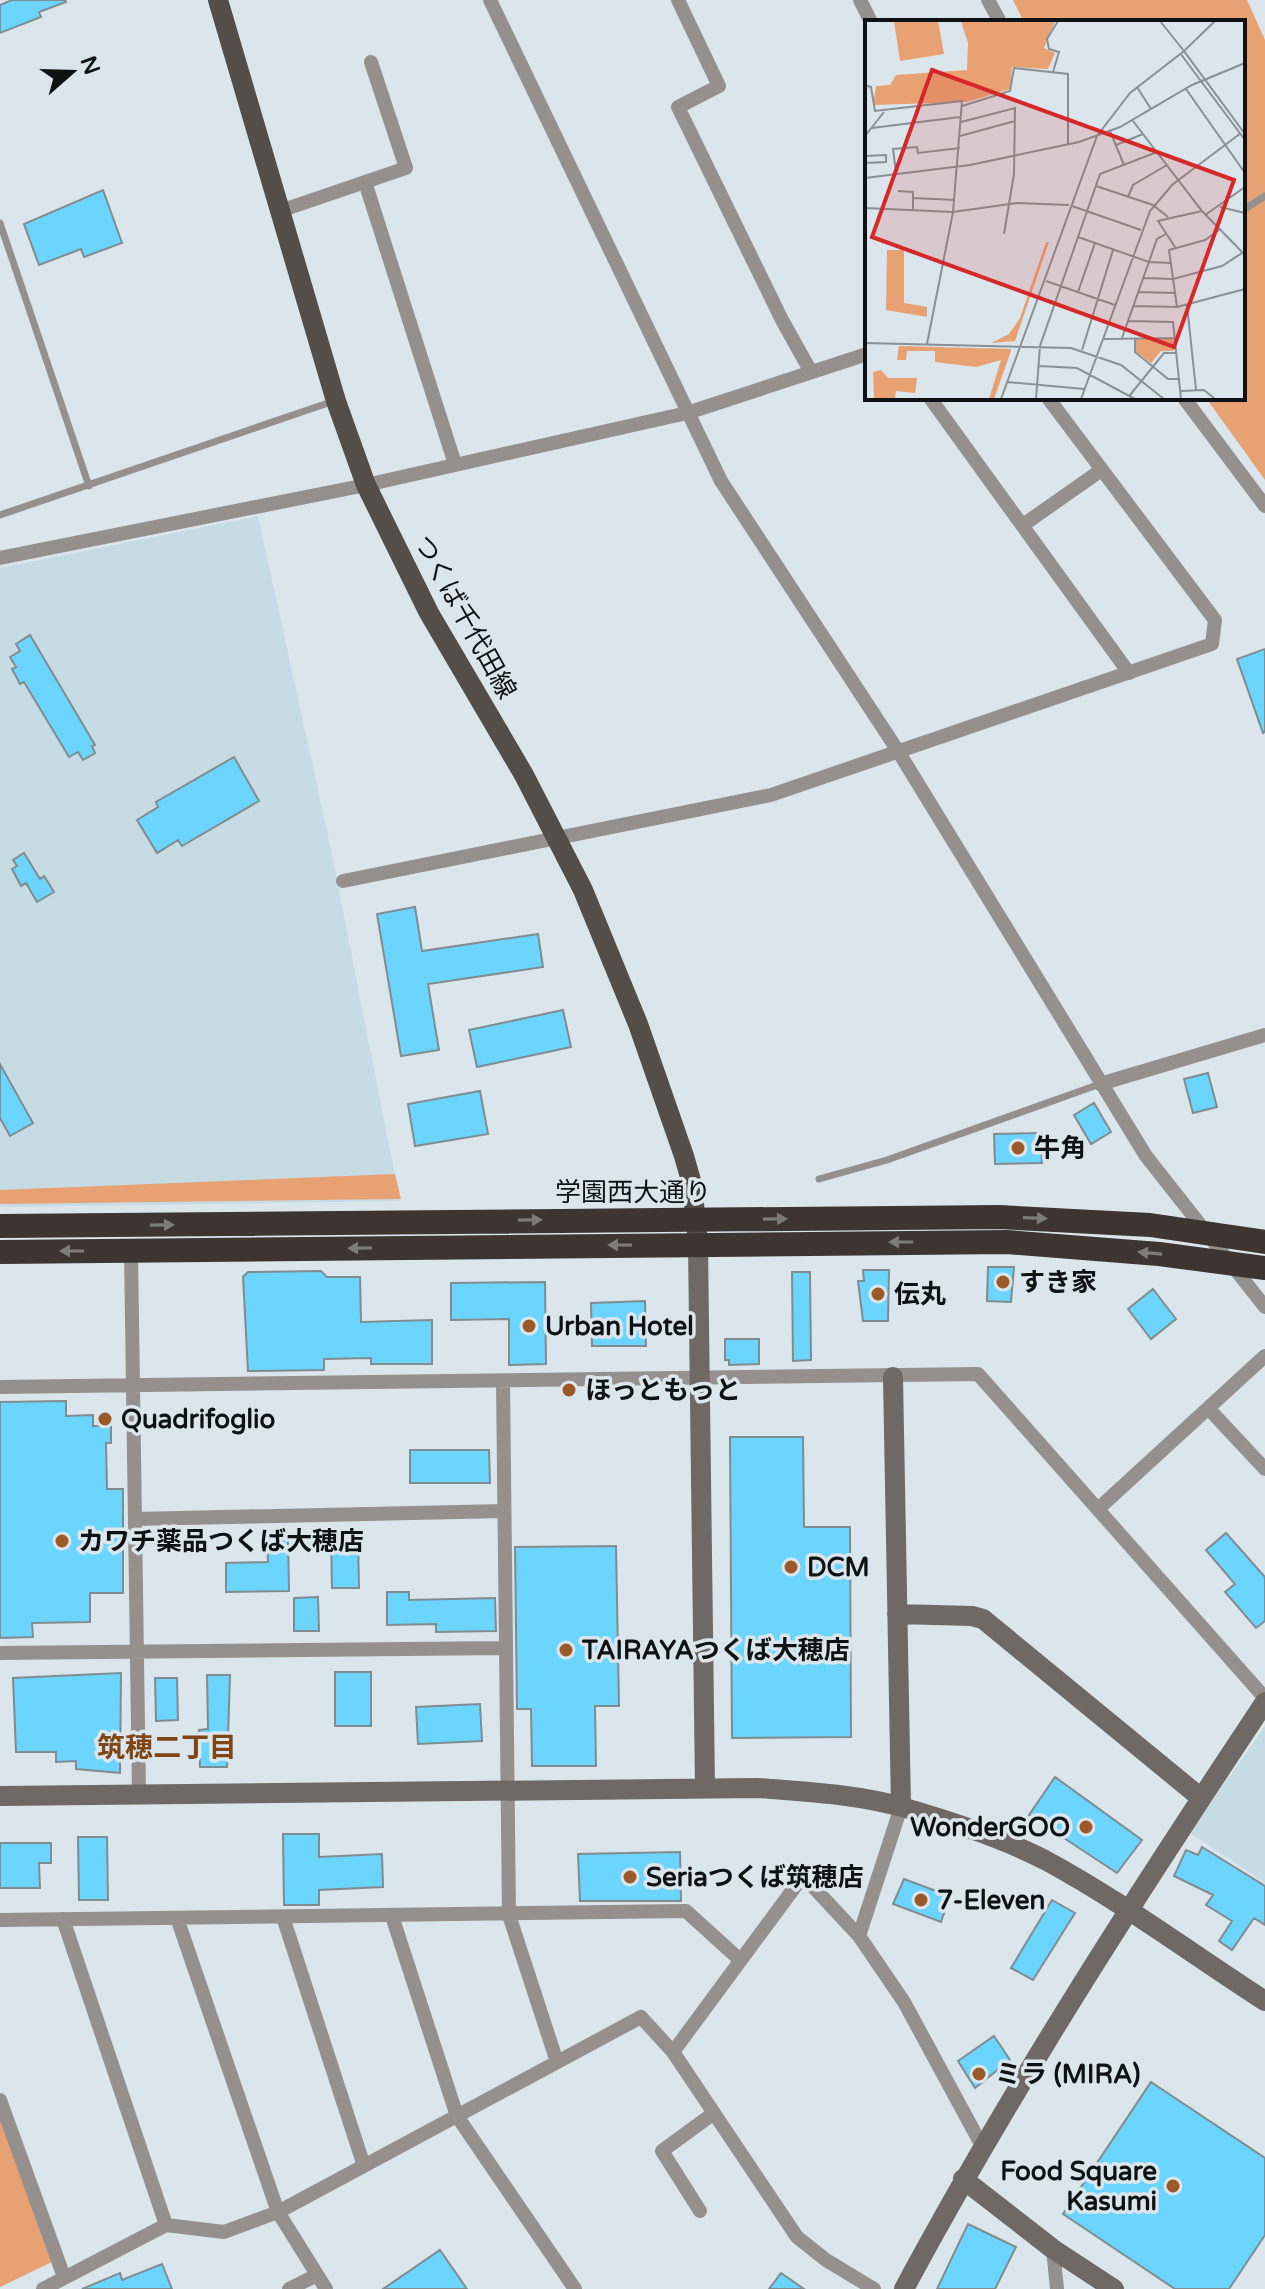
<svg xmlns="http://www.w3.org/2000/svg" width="1265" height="2289" font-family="'Varela Round','Noto Sans JP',sans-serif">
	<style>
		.built { fill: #c7dbe4 }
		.green { fill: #e7a173 }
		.building { fill: #6cd5fd; stroke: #808c90; stroke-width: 2 }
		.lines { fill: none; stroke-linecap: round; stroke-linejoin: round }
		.lane { stroke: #95908d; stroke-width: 7 }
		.street { stroke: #95908d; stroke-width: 14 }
		.secondary { stroke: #6f6864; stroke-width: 20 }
		.primary { stroke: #544d48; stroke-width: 20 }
		.highway { stroke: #3e3530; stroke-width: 24 }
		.oneway { fill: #7c7c7b }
		.poi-dot { fill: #9c5928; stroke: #dae6eb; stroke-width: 3 }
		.labels { text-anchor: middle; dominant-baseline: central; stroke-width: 7; stroke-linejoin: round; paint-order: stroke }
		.street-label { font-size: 26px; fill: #0e1214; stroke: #dae6eb }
		.poi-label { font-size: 26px; font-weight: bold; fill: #0e1214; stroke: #dae6eb; text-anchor: start }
		.neighbourhood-label { font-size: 28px; font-weight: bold; fill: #804517; stroke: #dae6eb }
		.inset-road { fill: none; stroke: #889195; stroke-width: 2 }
		.view { fill: #d62828; fill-opacity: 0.15; stroke: #d62828; stroke-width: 4 }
		.inset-edge { fill: none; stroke: #0e1214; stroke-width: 4 }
	</style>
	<rect width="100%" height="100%" fill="#dae6eb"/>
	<path class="built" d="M258,516L329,840L400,1201L0,1207V568Z
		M1265,1726V1883L1190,1833Z"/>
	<path class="green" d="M1013,0H1247L1265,40V480L1206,398H1243V22H1024Z
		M395,1174L401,1199L0,1204V1190Z
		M0,2117L54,2261L0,2287Z"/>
	<path class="building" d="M12,0H65L66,2L39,12L41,17L0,33V5Z
		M103,190L122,243L84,257L81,249L39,265L24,224Z
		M30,635L95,745L92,746L95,753L83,760L78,752L69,757L24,682L20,684L12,669L16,667L10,657L20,651L16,644Z
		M1265,649V732L1263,733L1237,659Z
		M234,757L259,801L182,846L178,840L157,853L137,820L158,807L156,802Z
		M24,853L40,879L44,876L54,892L37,902L26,883L21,886L12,869L17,866L13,860Z
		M415,907L422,951L538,934L543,967L428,984L439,1050L401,1056L377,914Z
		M563,1010L571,1047L477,1067L469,1030Z
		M0,1064L33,1123L10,1136L0,1118Z
		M1208,1073L1217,1107L1193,1113L1184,1079Z
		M480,1091L488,1134L415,1146L408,1104Z
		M1094,1103L1111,1132L1091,1144L1074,1115Z
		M1041,1133L1042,1163L995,1164L994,1134Z
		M988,1267H1014L1011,1302L987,1301Z
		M863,1270H889L888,1321H863L858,1281H864Z
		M321,1271L327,1277H360L361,1322L432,1320V1364H371V1358L324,1359V1370L248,1371L243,1277L248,1272Z
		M792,1272H810L811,1360L793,1361Z
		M545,1282L546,1364L509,1365V1319L451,1320V1283Z
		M1153,1289L1176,1319L1151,1339L1128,1309Z
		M645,1301L646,1346H592L591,1303Z
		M725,1339H759V1364L729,1365V1360H725Z
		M66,1401V1416L93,1415V1426H111V1443H106L107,1489H123V1593H90V1622L32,1623L33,1637L0,1638V1402Z
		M730,1437H803L804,1527H850L851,1737L732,1738Z
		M410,1450H489L490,1483H410Z
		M1226,1533L1265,1577V1621L1256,1628L1225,1592L1235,1584L1206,1550Z
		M267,1537H288L289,1591L226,1592V1563L268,1562Z
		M358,1538L359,1588H332L331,1539Z
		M616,1546L619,1706H595L596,1766H532L531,1709H517L515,1547Z
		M387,1592H409V1600L495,1598L496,1631L436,1632V1624L387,1625Z
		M318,1597L319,1631H294V1598Z
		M335,1672H371V1726H335Z
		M121,1673L120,1773L76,1769V1761L56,1762V1752H16L13,1678Z
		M207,1675H230L227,1767H200L199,1730L208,1729Z
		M155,1678H177L178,1720L156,1721Z
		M480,1704L482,1741L418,1744L416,1707Z
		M1055,1777L1142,1840L1117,1873L1029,1815Z
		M283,1834H319V1857L382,1854L383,1887L319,1890V1905H284Z
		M78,1837H107L108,1900H79Z
		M0,1843H51V1863H39L40,1888H0Z
		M1202,1847L1265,1886V1925L1254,1918L1232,1950L1219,1941L1232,1921L1206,1905L1213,1895L1174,1876L1186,1850L1198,1855Z
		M680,1852L681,1901H580L578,1854Z
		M904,1879L950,1896L941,1922L893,1904Z
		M1052,1900L1075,1913L1033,1980L1011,1968Z
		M994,2036L1010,2060L975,2088L958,2061Z
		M1151,2082L1265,2158V2235L1229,2289H1175L1063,2214Z
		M968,2224L1016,2247L995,2289H937Z
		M440,2250L467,2289H383Z
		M162,2264L172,2289H82L120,2273L122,2280Z
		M781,2273L804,2289H769Z"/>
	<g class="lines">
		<path class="lane" d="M1243,210L1265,196
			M0,223L89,486
			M0,515L334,401
			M819,1179L887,1160L1100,1084"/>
		<path class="street" d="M490,0L721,481L898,751L1146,1156L1265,1307
			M678,0L719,86L678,107L782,320L811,372
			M860,0L871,22
			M988,0L1000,22
			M365,182L455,464
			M280,211L406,168L371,62
			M930,398L1129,673
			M1184,398L1265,506
			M1023,525L1100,471
			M0,558L366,485L687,413L867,354
			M343,881L771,795L1212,644L1215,620L1048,398
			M1100,1084L1265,1035
			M131,1251L139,1794
			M503,1381L509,1915L557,2062
			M0,1387L978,1374L1265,1698
			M1208,1408L1265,1469
			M1098,1509L1265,1356
			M135,1519L504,1511
			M0,1653L506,1648
			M392,1916L457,2116L575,2289
			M283,1917L364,2166
			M177,1918L278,2212L326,2289
			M63,1919L166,2225
			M0,1920L686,1911L739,1959
			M859,1936L901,1807
			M673,2052L803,1876L859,1936L904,2002L982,2146
			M0,2100L64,2277
			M700,2211L662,2151L714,2113
			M1053,2249L1057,2289
			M43,2289L166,2225L224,2232L278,2212L641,2017L673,2052L797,2237L826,2260L874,2289
			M289,2289L317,2275"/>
		<path class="secondary" d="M698,1245L705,1788
			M893,1377L901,1807
			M897,1614L972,1616L983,1619L1201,1798
			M0,1796L758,1788C806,1792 856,1794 902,1807C950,1821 1000,1837 1045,1860C1121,1901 1192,1954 1265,2001
			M963,2179L1053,2249L1114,2289
			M904,2289C1013,2086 1138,1893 1265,1702"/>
		<path class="primary" d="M218,0L336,401L366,485L429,613L524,775L583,890L638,1024L684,1156L692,1184L697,1233"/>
		<path class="highway" d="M0,1226L999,1217L1150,1225L1265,1242
			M0,1252L1007,1242L1159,1254L1265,1268"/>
	</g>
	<defs><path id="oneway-solid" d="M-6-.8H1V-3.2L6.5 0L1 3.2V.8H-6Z" transform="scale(2)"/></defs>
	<g class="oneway">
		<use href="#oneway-solid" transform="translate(1035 1218) rotate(2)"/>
		<use href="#oneway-solid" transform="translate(775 1219) rotate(-1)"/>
		<use href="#oneway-solid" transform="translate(530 1220) rotate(-1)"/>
		<use href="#oneway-solid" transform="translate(162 1225) rotate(-1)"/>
		<use href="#oneway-solid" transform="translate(901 1242) rotate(-180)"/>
		<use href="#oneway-solid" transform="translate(620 1245) rotate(180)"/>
		<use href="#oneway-solid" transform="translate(360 1248) rotate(179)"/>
		<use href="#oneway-solid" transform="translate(72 1251) rotate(180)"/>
		<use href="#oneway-solid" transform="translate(1150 1253) rotate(-175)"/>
	</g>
	<g class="poi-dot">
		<circle cx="1018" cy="1148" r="8"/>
		<circle cx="1003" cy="1282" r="8"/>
		<circle cx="878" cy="1294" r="8"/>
		<circle cx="529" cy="1326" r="8"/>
		<circle cx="569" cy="1390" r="8"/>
		<circle cx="105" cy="1419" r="8"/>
		<circle cx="62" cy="1541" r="8"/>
		<circle cx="791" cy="1567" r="8"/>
		<circle cx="566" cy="1650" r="8"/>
		<circle cx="1086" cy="1827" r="8"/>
		<circle cx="630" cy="1877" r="8"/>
		<circle cx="921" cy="1900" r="8"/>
		<circle cx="979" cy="2074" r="8"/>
		<circle cx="1173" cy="2186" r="8"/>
	</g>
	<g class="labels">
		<g class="street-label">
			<text transform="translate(465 617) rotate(61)">つくば千代田線</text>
			<text x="633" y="1192">学園西大通り</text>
		</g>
		<g class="poi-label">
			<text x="1034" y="1148">牛角</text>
			<text x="1019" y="1282">すき家</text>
			<text x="894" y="1294">伝丸</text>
			<text x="545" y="1326">Urban Hotel</text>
			<text x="585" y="1390">ほっともっと</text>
			<text x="121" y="1419">Quadrifoglio</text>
			<text x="78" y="1541">カワチ薬品つくば大穂店</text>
			<text x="807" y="1567">DCM</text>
			<text x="582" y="1650">TAIRAYAつくば大穂店</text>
			<text x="1070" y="1827" text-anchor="end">WonderGOO</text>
			<text x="646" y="1877">Seriaつくば筑穂店</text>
			<text x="937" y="1900">7-Eleven</text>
			<text x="995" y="2074">ミラ (MIRA)</text>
			<text x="1157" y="2171" text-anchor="end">Food Square<tspan x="1157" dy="30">Kasumi</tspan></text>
		</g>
		<g class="neighbourhood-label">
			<text x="167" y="1748">筑穂二丁目</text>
		</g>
	</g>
	<g transform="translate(865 20)">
		<rect width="380" height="380" fill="#dae6eb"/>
		<path d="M29,1H73L79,34L35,41ZM96,1H190L179,28L190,33L183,49L147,47L145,69L102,82L8,85L11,66L25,65L31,55L102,50L103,23ZM181,222H184L150,321L126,323L144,314L155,298ZM22,230H39V283L62,287V297L21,290ZM269,319H308L309,331H296L286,343L269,330ZM34,326L146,329V331L129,379H124L136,340L111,347L70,342V331H42L41,340H32ZM16,350L23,358H52L50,373L31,371L30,378H9L8,352Z" fill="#e7a173"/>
		<path class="inset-road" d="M350,1L319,31L380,114M315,33L380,120M188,52L194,32L184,29L182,19L193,1M0,65L6,67L10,91L97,81L88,192L62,324M272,67L286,89M321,69L380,153M97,86L145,71L149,48L203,54V124M268,101L337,191L380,235M96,102L150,88L149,154L139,214M7,108L95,97M245,111L259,145M0,116L19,92M95,116L150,101M251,125L278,114M0,136L21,135V142L0,143M31,152L28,129L52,127L53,133L95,128M0,158L105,145L214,122L255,107L327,65L380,43M231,166L288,185L303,197M33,171L48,172V190M263,177L268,165L302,145M48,178L90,180M207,186L276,210M355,187L380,193M0,188L88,192L152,183L204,185M340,195L380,167M213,217L284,242L306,243M310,227L293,201L337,191M278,258L308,259L357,246L377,233M181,261L250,285M213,272L230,223M273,272L310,273M322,285L331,370M269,286L312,287L380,269M312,287L304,230L340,220L354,210M263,301L308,302L316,379M257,318L292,219L301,214M270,318V332L303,359H314M239,319L310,318M0,323L206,328L256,345L299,379M217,330L248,230M174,346L212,348L270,379M142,362L219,369M316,371L339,370L350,379M265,375L299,333H312M136,379L232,116L265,73L319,31L295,1M171,379L175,326L235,154L292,132M216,379L285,191L307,165L376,113"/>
		<path class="view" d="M67,50L369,160L309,327L7,217Z"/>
		<rect width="380" height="380" class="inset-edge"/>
	</g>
	<g transform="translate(72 72) rotate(70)" stroke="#dae6eb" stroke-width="6" paint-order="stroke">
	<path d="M0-6L14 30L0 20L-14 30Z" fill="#0e1214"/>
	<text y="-12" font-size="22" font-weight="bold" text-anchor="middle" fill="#0e1214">N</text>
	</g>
</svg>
